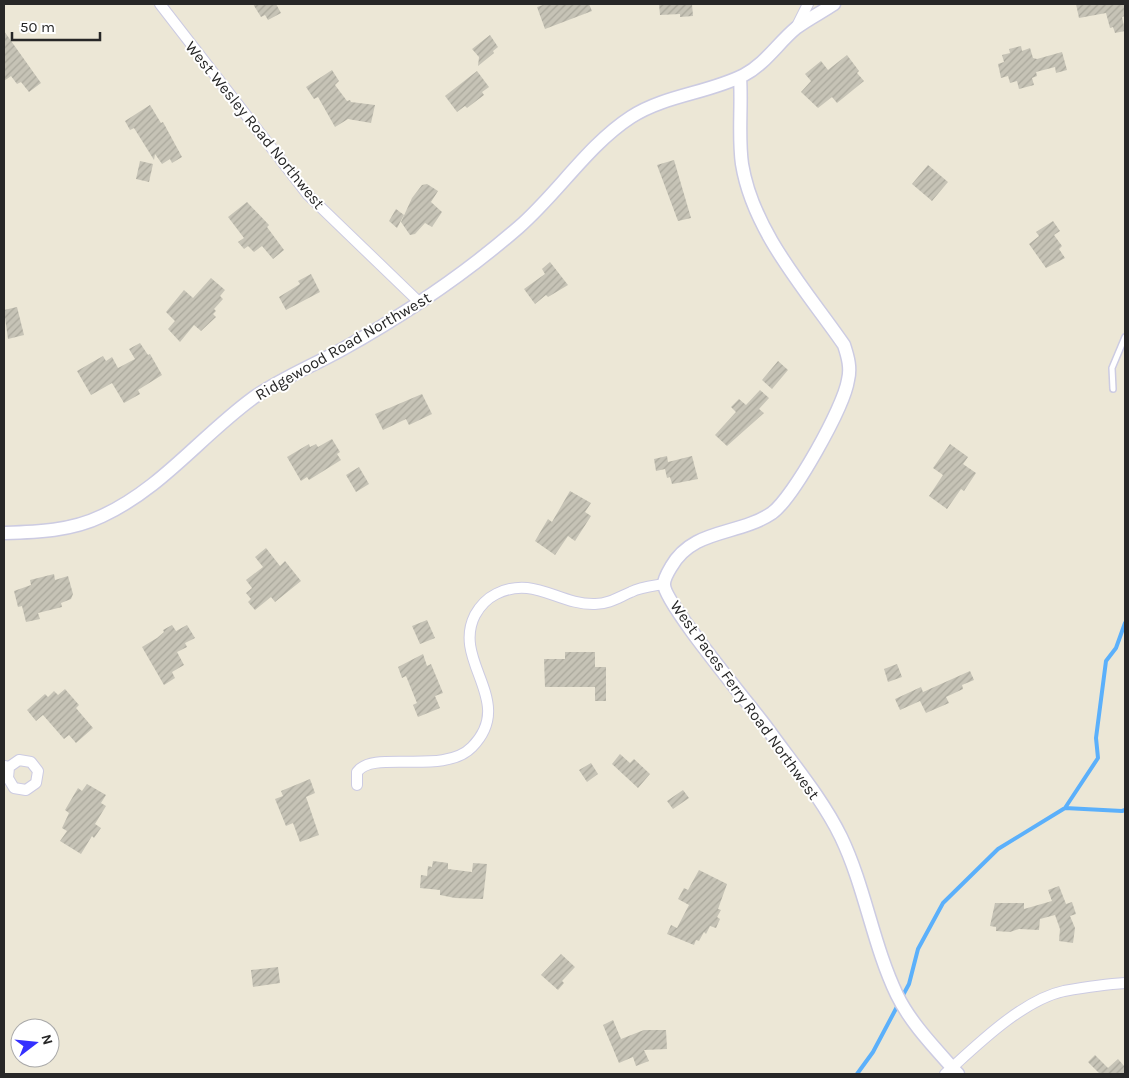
<svg xmlns="http://www.w3.org/2000/svg" width="1129" height="1078" font-family="Karla,sans-serif">
	<style>
		.lines { fill: none; stroke-linecap: round; stroke-linejoin: round }
		.stream { stroke: #5bb0fb; stroke-width: 4 }
		.building { fill: url(#building-hatch) }
		.service-casing { stroke: #cccbe2; stroke-width: 8 }
		.minor-casing { stroke: #cccbe2; stroke-width: 12 }
		.tertiary-casing { stroke: #cccbe2; stroke-width: 15 }
		.service { stroke: #fff; stroke-width: 5 }
		.minor { stroke: #fff; stroke-width: 10 }
		.tertiary { stroke: #fff; stroke-width: 12 }
		.labels { text-anchor: middle; dominant-baseline: central; stroke-width: 4; stroke-linejoin: round; paint-order: stroke }
		.street-label { font-size: 16px; fill: #272727; stroke: #fff }
	</style>
	<defs>
		<pattern id="building-hatch" width="6" height="6" patternUnits="userSpaceOnUse" patternTransform="scale(1.25)"><rect width="6" height="6" fill="#c6c3b6"/><path d="M-1 1l2-2M0 6l6-6M5 7l2-2" fill="none" stroke="#aaa89c"/></pattern>
	</defs>
	<rect width="100%" height="100%" fill="#ece7d6"/>
	<g class="lines">
		<path class="stream" d="M1065,808L1122,811L1125,810
			M902,997L909,984L918,949L943,903L998,849L1065,808L1098,758L1096,738L1106,661L1116,648L1125,623
			M857,1074L873,1052L899,1003"/>
	</g>
	<path class="building" d="M253,4H276L281,13L268,20L265,15L261,17Z
		M546,4H589L592,11L545,29L537,7Z
		M659,4H692L693,16L680,17V14L660,15Z
		M1076,4H1125V16L1122,17L1125,31L1115,33L1113,27L1110,28L1106,13L1079,18Z
		M4,31L41,83L29,92L21,82L17,84L11,76L4,81Z
		M490,35L498,47L493,51L494,53L478,66L479,57L472,49Z
		M1021,46L1022,51L1030,48L1033,58L1037,59L1062,52L1067,70L1056,73L1055,67L1036,72L1037,76L1032,78L1034,85L1019,89L1017,81L1010,83L1008,76L1001,78L998,64L1004,62L1002,55L1010,53L1009,49Z
		M847,55L859,71L857,73L864,81L837,103L832,97L818,108L801,92L811,81L805,74L821,61L828,70Z
		M332,70L339,81L335,85L347,101L350,100L351,102L375,105L371,123L348,119L335,127L318,97L314,99L306,87Z
		M477,71L489,87L482,92L484,95L467,108L465,106L457,112L445,96Z
		M150,105L161,123L163,122L182,157L172,163L170,159L162,164L155,154L154,160L134,128L130,130L125,121Z
		M674,160L691,218L678,221L657,165Z
		M140,161L153,164L149,182L136,179Z
		M928,165L948,182L932,201L912,184Z
		M427,184L438,191L431,202L442,212L432,227L425,223L415,234L410,235L401,222L412,198L422,185Z
		M247,202L269,225L267,227L284,250L273,259L262,246L254,252L248,246L244,249L238,242L244,238L228,217Z
		M396,209L404,215L397,228L389,221Z
		M1053,221L1060,231L1054,235L1062,246L1059,249L1065,258L1046,268L1029,244L1039,236L1036,232Z
		M550,262L568,285L548,297L546,295L535,304L524,289L545,274L542,269Z
		M311,274L320,292L286,310L279,297L300,284L298,281Z
		M211,278L225,290L220,296L223,299L214,309L216,311L213,314L216,317L201,331L194,325L180,342L168,329L175,321L166,312L184,290L193,298Z
		M17,307L24,335L8,339L4,310Z
		M140,343L148,355L150,354L162,375L138,390L140,394L124,403L112,383L91,395L77,371L103,356L106,361L112,357L118,368L135,359L129,349Z
		M778,361L788,370L772,389L762,380Z
		M760,390L769,398L759,409L764,413L727,446L715,435L736,412L731,407L739,399L746,405Z
		M422,394L432,414L409,425L406,419L383,430L375,414Z
		M332,439L340,452L337,454L341,460L309,480L307,477L301,481L287,457L309,444L310,447L316,444L318,447Z
		M950,444L968,457L963,464L976,473L964,491L961,489L947,509L929,496L943,475L933,468Z
		M667,456L668,462L692,456L698,479L672,484L670,477L667,478L665,469L656,471L654,459Z
		M359,467L369,484L356,492L346,475Z
		M570,491L591,503L585,512L591,516L575,541L568,536L555,555L535,541L548,519L552,522Z
		M266,548L280,566L285,561L301,581L275,602L271,597L255,610L248,602L251,599L246,593L252,588L246,580L263,567L255,557Z
		M54,574L55,580L68,576L73,594L71,599L61,603L62,607L38,613L40,619L26,622L22,606L18,607L14,591L31,585L30,580Z
		M427,620L435,638L420,644L412,626Z
		M172,625L176,631L187,625L195,638L185,643L187,647L177,652L184,665L172,672L175,678L164,685L142,647L157,638L164,632L163,630Z
		M565,652H595V667H606V701H595V687H545L544,659H565Z
		M423,654L427,666L431,664L443,693L435,696L440,708L418,717L413,705L417,703L406,676L402,678L398,667Z
		M897,664L902,677L888,682L884,669Z
		M970,671L974,680L962,685L963,689L946,697L949,703L926,713L920,701L900,710L895,699L921,687L923,692Z
		M65,689L79,705L76,708L93,728L76,743L69,735L64,739L43,715L36,721L27,710L45,694L48,697L54,691L58,695Z
		M620,754L630,763L634,759L650,774L638,788L612,764Z
		M591,763L598,774L587,782L579,770Z
		M310,779L315,793L306,797L319,835L300,842L293,823L286,826L275,799L283,796L281,791Z
		M87,784L106,795L101,803L106,806L95,824L101,828L94,838L92,836L81,854L60,841L67,831L62,828L69,813L65,810L78,788L82,791Z
		M683,790L689,798L673,809L667,801Z
		M433,861L448,863V869L472,872L473,863L487,864L483,899L455,898L440,895V890L420,888L421,875L427,876L428,866L432,867Z
		M699,870L727,884L718,909L721,910L717,917L720,919L716,928L710,926L706,934L704,932L699,941L696,940L694,945L667,934L671,925L677,928L689,905L678,899L684,888L688,890Z
		M1059,886L1066,904L1072,902L1076,914L1070,916L1075,928L1073,943L1059,941L1060,929L1055,915L1040,919L1039,930L1019,929L1010,932L996,931V927L990,926L995,903H1024V909L1052,901L1048,890Z
		M561,954L575,967L562,981L564,983L558,990L541,975Z
		M278,967L280,983L253,987L251,970Z
		M613,1020L621,1039L644,1030H666L667,1049L644,1050L649,1061L636,1066L633,1057L619,1063L603,1025Z
		M1095,1055L1108,1068L1118,1059L1125,1067V1074H1100L1088,1062Z"/>
	<g class="lines">
		<g class="service-casing">
			<path id="service" d="M1113,389L1112,368L1125,337"/>
		</g>
		<g class="minor-casing">
			<path id="minor" d="M160,4L308,195L420,303
				M796,28L808,4
				M4,766L9,767L19,760L31,762L38,771L36,783L26,790L14,788L8,778L9,767
				M357,785V772C373,749 444,776 472,747C517,701 451,662 475,615C480,606 488,598 496,594C534,575 558,605 595,604C609,604 619,597 631,592C641,587 653,586 664,584
				M945,1074C976,1046 1022,1000 1064,991C1081,988 1108,984 1125,983"/>
		</g>
		<g class="tertiary-casing">
			<path id="tertiary" d="M740,77C742,106 738,136 742,164C753,232 806,290 844,345C848,357 851,368 848,380C844,407 793,498 772,513C738,536 693,528 671,567C668,572 664,579 664,584C663,602 751,706 767,728C792,763 822,798 841,837C865,887 873,945 897,995C911,1024 937,1050 958,1074
				M4,533C37,532 71,531 102,516C161,489 201,436 253,398C280,379 312,366 341,350C404,315 465,274 519,227C558,193 588,145 631,117C665,95 709,93 744,75C765,64 778,43 796,28C808,19 822,12 834,4"/>
		</g>
		<use href="#service" class="service"/>
		<use href="#minor" class="minor"/>
		<use href="#tertiary" class="tertiary"/>
	</g>
	<g class="labels">
		<g class="street-label">
			<text transform="translate(255 125) rotate(51)">West Wesley Road Northwest</text>
			<text transform="translate(343 346) rotate(-30)">Ridgewood Road Northwest</text>
			<text transform="translate(745 700) rotate(54)">West Paces Ferry Road Northwest</text>
		</g>
	</g>
	<rect width="1129" height="1078" fill="none" stroke="#272727" stroke-width="10"/>
	<g transform="translate(35 1043) rotate(74)"><circle r="24" fill="#ffffff" stroke="#a9a9a9"/>
	<path d="M0-4L9 19L0 12L-9 19Z" fill="#3430ff"/>
	<text y="-8" font-size="14" font-weight="bold" text-anchor="middle" fill="#272727">N</text>
	</g>
	<path d="M12 32v8h88v-8" fill="none" stroke="#272727" stroke-width="2.5"/>
	<text x="20" y="32" font-size="15" fill="#272727" stroke="#ffffff" stroke-width="4" paint-order="stroke">50 m</text>
</svg>
